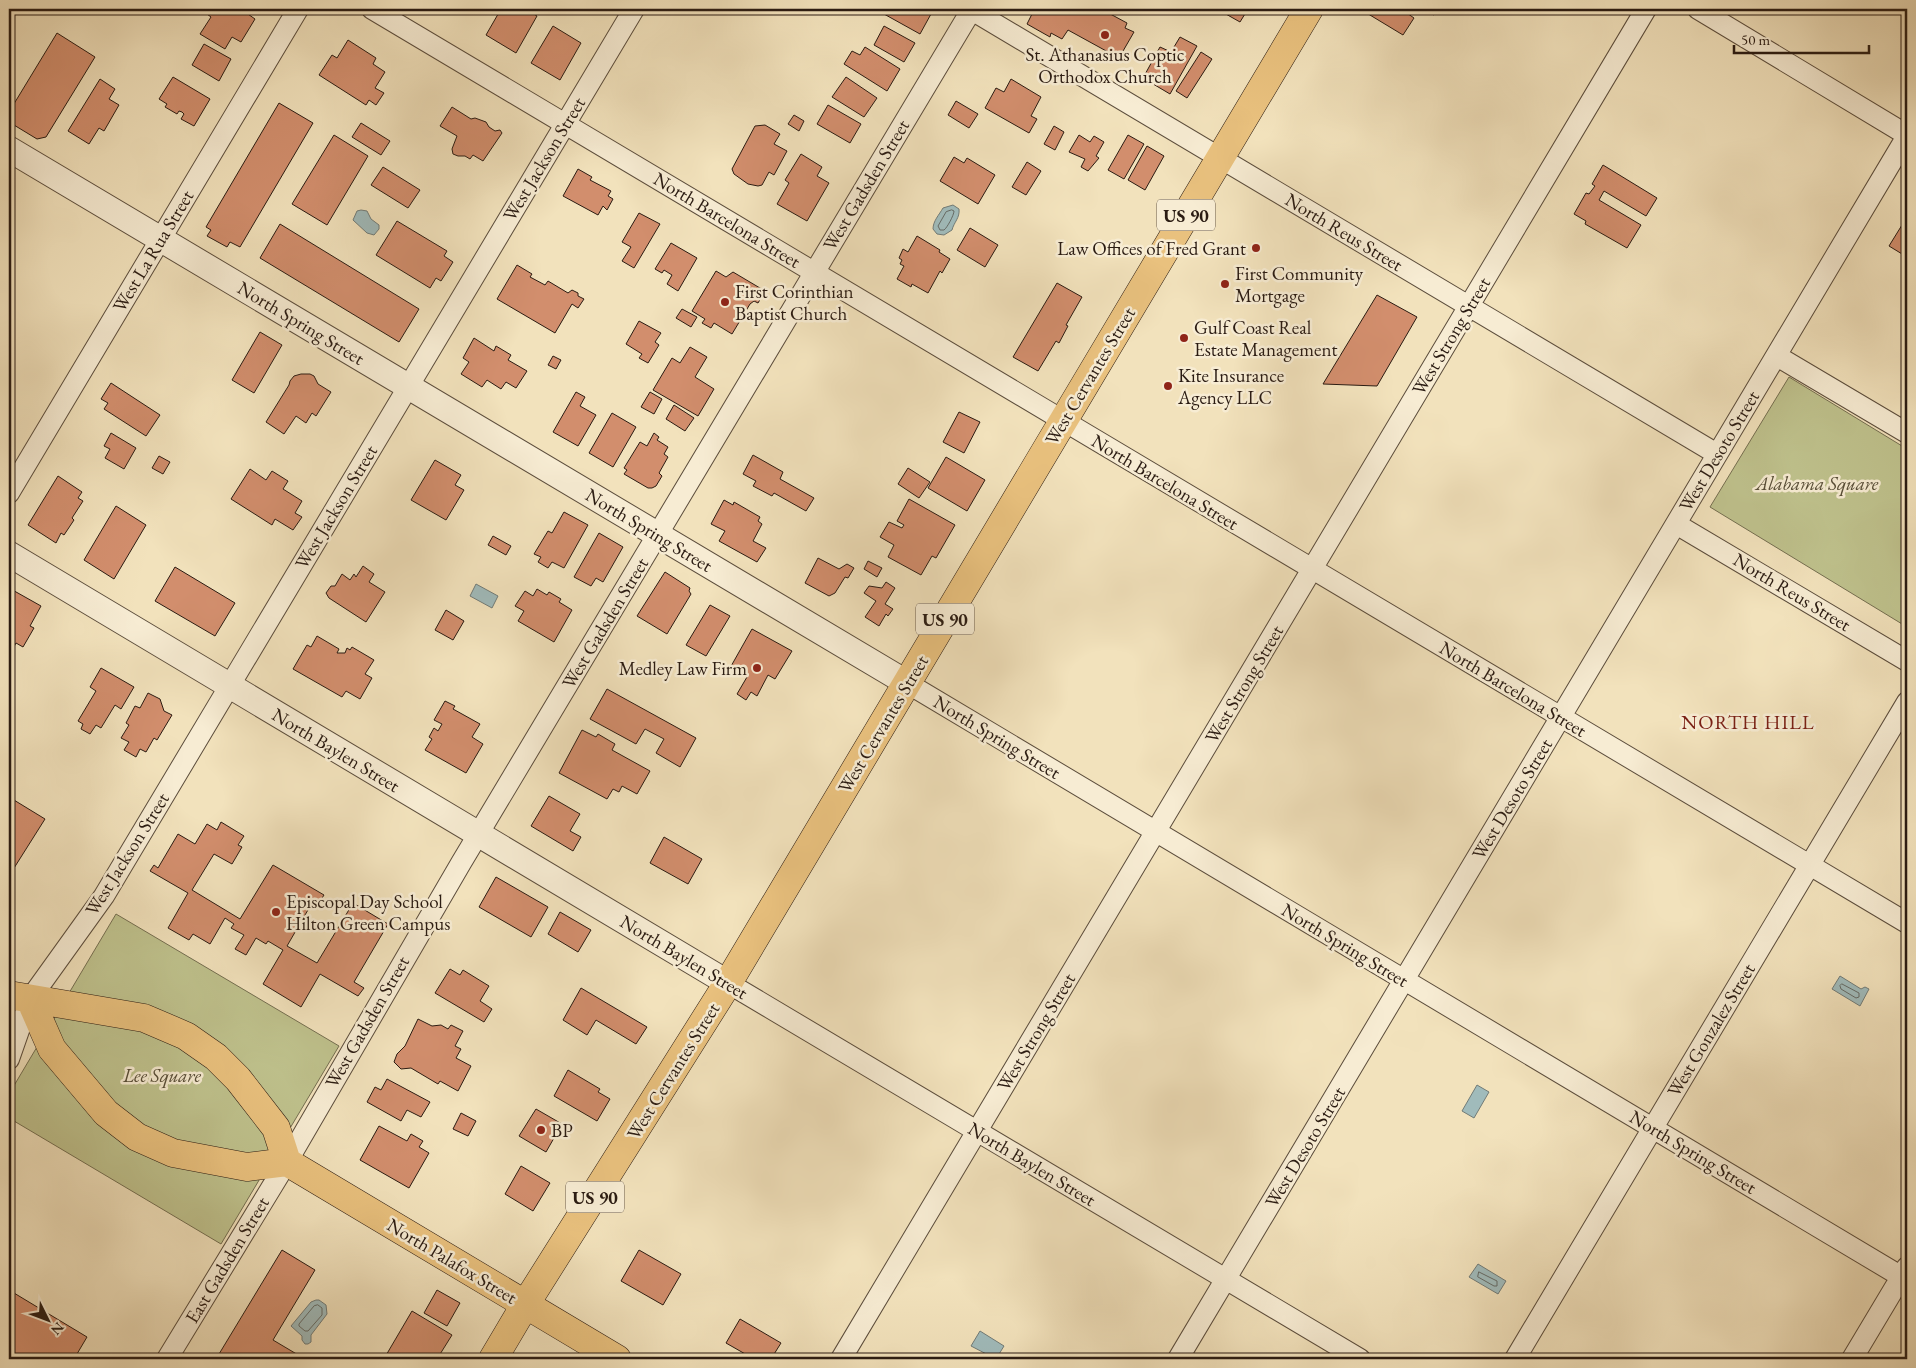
<svg xmlns="http://www.w3.org/2000/svg" width="1916" height="1368" font-family="'EB Garamond',serif">
	<style>
		.green { fill: #bfc28d; stroke: #746e50 }
		.water { fill: #a0bbbb; stroke: #717b77 }
		.lines { fill: none; stroke-linecap: round; stroke-linejoin: round }
		.shore { stroke: #656b66; stroke-width: 1 }
		.building { fill: #d28e6d; stroke: #2a1b12 }
		.minor-casing { stroke: #5c4d3c; stroke-width: 22 }
		.tertiary-casing { stroke: #5c4d3c; stroke-width: 27 }
		.primary-casing { stroke: #2a1b12; stroke-width: 29 }
		.minor { stroke: #f7ecd3; stroke-width: 20 }
		.tertiary { stroke: #f7ecd3; stroke-width: 25 }
		.primary { stroke: #e9c17e; stroke-width: 28 }
		.poi-dot { fill: #8f2418; stroke: #f7ecd3; stroke-width: 2 }
		.labels { text-anchor: middle; dominant-baseline: central; stroke-width: 5; stroke-linejoin: round; paint-order: stroke }
		.shield { fill: #f7ecd3; stroke: #685a4c; stroke-width: 1 }
		.shield-label { font-size: 18px; font-weight: bold; fill: #2a1b12 }
		.poi-label { font-size: 19px; fill: #2a1b12; stroke: #f7ecd3; text-anchor: start }
		.street-label { font-size: 19px; fill: #2a1b12; stroke: #f7ecd3 }
		.park-label { font-size: 19px; font-style: italic; fill: #574d37; stroke: #f7ecd3 }
		.neighbourhood-label { font-size: 20px; letter-spacing: 1px; fill: #7a1f14; stroke: #f7ecd3 }
	</style>
	<rect width="100%" height="100%" fill="#f2e2bc"/>
	<filter id="stains"><feTurbulence type="fractalNoise" baseFrequency=".004" numOctaves="4"/><feColorMatrix values="0 0 0 0 .2 0 0 0 0 .09 0 0 0 0 .02 0 0 0 .5 -.17"/></filter>
	<radialGradient id="worn" r=".72"><stop offset=".6" stop-color="#630" stop-opacity="0"/><stop offset="1" stop-color="#630" stop-opacity=".3"/></radialGradient>
	<path class="green" d="M1789,377L1907,449V627L1710,507Z
		M116,914L339,1046L221,1244L9,1118V1094Z"/>
	<path class="water" d="M953,205L959,209C960,218 954,222 952,230L944,235L937,234L933,229C933,221 939,215 943,208Z
		M361,210L367,211L371,219L379,225V229L374,235L367,233L353,220L357,211Z
		M476,584L498,596L492,608L470,596Z
		M1840,976L1861,989L1865,987L1869,989L1860,1006L1832,989Z
		M1477,1085L1489,1092L1474,1118L1462,1111Z
		M1478,1264L1506,1281L1498,1294L1469,1277Z
		M316,1300H319L326,1305L327,1314L311,1335V1342L308,1344H305L302,1340V1336L291,1326L311,1302Z
		M980,1331L1004,1346L996,1359L971,1346Z"/>
	<g class="lines">
		<path class="shore" d="M952,210L954,211C954,215 947,228 944,230H940L938,226L946,212Z
			M1842,984L1859,993V997L1856,998L1841,989L1840,986Z
			M1479,1272L1497,1281V1286H1494L1478,1277Z
			M318,1305L322,1308V1315L308,1331H305L299,1326V1324L314,1306Z"/>
	</g>
	<path class="building" d="M211,9H247L245,12L255,19L241,42L232,37L225,49L200,34L211,17L207,14Z
		M501,9H525L537,16L516,53L486,35Z
		M887,9H920L931,14L920,34L884,14Z
		M1032,9H1101L1127,23L1125,28L1134,32L1119,58L1068,30L1062,39L1051,33L1050,37L1027,24L1034,10Z
		M1217,9H1248L1240,22Z
		M1360,9H1405L1404,11L1414,18L1403,35Z
		M1423,9H1438L1434,15Z
		M553,26L581,43L560,80L531,63Z
		M884,26L915,43L904,62L874,45Z
		M57,33L95,57L46,137L37,139L9,122V112Z
		M1180,37L1197,46L1170,94L1143,78L1160,47L1171,52Z
		M348,40L376,58L373,64L385,72L375,88L384,93L376,105L369,100L366,105L319,75L332,55L337,58Z
		M204,44L231,59L219,81L192,65Z
		M865,47L900,69L887,91L844,64L852,51L860,55Z
		M1201,52L1212,59L1187,98L1176,91Z
		M173,77L210,99L194,126L181,119L184,114L182,112L179,111L177,114L165,107L167,104L159,99Z
		M846,77L877,98L864,117L832,97Z
		M100,79L115,89L109,99L119,105L104,131L99,128L89,144L68,131Z
		M1011,79L1041,97L1031,116L1037,119L1029,133L985,108L996,88L1004,92Z
		M956,101L978,114L969,128L948,115Z
		M279,103L313,123L240,247L230,242L227,247L207,236L211,230L206,227Z
		M828,105L861,124L850,143L817,124Z
		M452,107L471,119L475,118L486,122L489,127L495,131L500,130L502,133L483,161L473,155L470,159L465,156H458L453,154L452,149L457,136L440,126Z
		M794,115L804,121L799,131L788,124Z
		M361,123L390,141L381,155L352,137Z
		M765,125L780,134L774,144L787,151L774,175L769,172L762,185L758,186L748,184L734,174L732,169L755,126Z
		M1054,126L1064,132L1055,150L1044,144Z
		M334,135L368,156L327,225L292,204Z
		M1079,135L1090,142L1094,136L1104,142L1096,156L1099,158L1088,171L1081,167L1085,159L1069,152Z
		M1128,135L1144,144L1124,179L1108,170Z
		M1147,146L1164,156L1145,190L1128,180Z
		M801,154L822,167L817,176L829,183L807,221L777,204L789,183L785,180Z
		M954,157L964,163L967,158L995,175L978,204L940,181Z
		M1027,162L1041,171L1026,195L1012,187Z
		M1603,165L1657,198L1646,216L1604,191L1599,200L1641,225L1627,248L1585,224L1586,221L1574,214L1586,193L1589,194L1595,186L1592,184Z
		M383,167L420,190L408,208L371,185Z
		M578,169L592,177L590,180L611,191L608,196L613,199L607,210L603,206L598,215L563,196Z
		M639,213L660,224L634,268L622,261L631,247L622,242Z
		M397,221L447,251L444,256L453,262L441,281L436,278L430,288L376,255Z
		M280,224L419,309L399,342L260,258Z
		M1902,225L1907,229V257L1889,246Z
		M970,228L998,245L985,267L957,250Z
		M917,236L940,250L939,252L950,259L942,273L940,271L928,293L912,284L911,287L897,279L904,266L900,264L902,260L899,258L903,249L908,252Z
		M671,243L697,258L678,291L667,284L672,275L664,270L662,273L655,269Z
		M517,265L532,274L530,277L545,285L548,281L568,293L572,290L578,293V296L584,299L578,308L572,304L555,333L497,299Z
		M716,271L726,277L733,272L765,291L758,303L754,301L750,304L732,334L714,323L711,328L702,323L705,319L692,311Z
		M1057,283L1082,297L1066,325L1068,326L1059,343L1056,341L1038,371L1013,357Z
		M1377,295L1417,317L1377,386L1323,384Z
		M682,309L697,317L691,327L676,318Z
		M639,321L661,333L655,342L659,345L648,363L639,358L642,354L626,344Z
		M260,332L282,345L254,393L232,380Z
		M474,338L494,351L496,346L511,355L508,360L527,371L516,388L506,382L501,389L487,380L482,387L461,374L469,362L463,358Z
		M690,347L707,357L695,377L714,389L698,416L653,390L672,358L680,363Z
		M553,356L561,360L556,369L548,365Z
		M301,374H310L314,376L318,384L331,392L316,416L312,413L306,423L296,416L284,434L266,422L289,385L290,381L294,376Z
		M111,383L160,415L146,436L104,409L108,403L101,399Z
		M576,392L585,397L580,406L596,415L578,446L553,432Z
		M650,392L662,399L654,414L641,407Z
		M674,405L694,418L685,431L666,419Z
		M959,412L980,422L964,453L943,442Z
		M612,413L636,427L613,467L589,453Z
		M111,433L136,448L124,469L105,458L110,449L104,446Z
		M654,433L659,437L657,440L668,447L664,454L668,457L659,473L662,476L656,486L652,488H648L624,474L627,470L624,468L640,442L647,446Z
		M753,455L783,472L780,479L814,498L806,511L774,493L772,496L753,486L756,481L743,474Z
		M159,456L170,462L163,474L152,468Z
		M946,457L985,480L967,511L928,488Z
		M435,460L461,475L455,485L464,490L446,520L411,500Z
		M908,468L930,482L919,498L898,484Z
		M250,469L266,480L272,471L288,481L283,489L302,501L295,513L302,517L293,530L275,519L272,525L231,499Z
		M58,476L82,492L78,498L83,501L72,518L74,520L64,535L61,533L56,543L28,525Z
		M909,499L955,525L936,558L932,556L921,575L888,557L894,545L880,537L889,522L902,528L904,525L897,521Z
		M724,500L733,505L734,502L760,517L758,521L762,524L753,541L766,548L757,562L719,541L725,531L711,524Z
		M116,506L146,525L114,579L84,560Z
		M564,512L588,525L564,568L552,562L548,568L538,562L541,557L534,554L548,531L552,533Z
		M599,533L623,547L603,582L596,578L591,586L574,577Z
		M493,536L511,546L506,555L488,545Z
		M818,558L839,569L847,564L854,568L848,578L845,577L835,593L829,596L805,583Z
		M868,561L882,568L877,577L864,569Z
		M363,566L374,574L369,582L385,592L366,622L329,598L326,593L331,586H335L342,574L350,580L354,574L356,577Z
		M175,567L235,603L215,636L155,601Z
		M665,572L690,588L689,591L691,594L667,634L637,616Z
		M886,582L895,588L885,604L893,609L888,616L886,614L879,626L865,617L876,601L864,593L869,586L882,588Z
		M9,588L41,606L30,626L34,628L23,647L16,643L9,656Z
		M537,589L547,595L549,592L561,599L559,602L572,610L554,642L518,621L524,611L515,606L525,591L533,596Z
		M710,605L730,616L706,656L686,645Z
		M446,610L464,621L453,640L435,630Z
		M752,629L792,651L775,679L768,675L757,696L751,692L746,700L737,694L747,677L730,668Z
		M317,636L339,649L337,653H345L347,648L350,650L352,647L374,660L365,674L372,678L360,699L346,691L342,697L293,669L307,645L311,647Z
		M101,668L134,687L121,709L115,705L101,728L96,725L90,734L81,729L83,724L78,721L96,691L90,687Z
		M607,689L696,738L680,767L656,753L664,739L645,729L636,744L590,719Z
		M148,693L160,699L164,711L172,715L157,740L154,738L146,752L140,749L136,757L124,750L129,742L121,738L129,725L126,723L135,706L140,708Z
		M445,701L455,706L453,709L480,724L472,737L483,744L466,773L425,750L432,739L429,737L434,728L438,731L442,724L434,720Z
		M582,730L596,737L598,734L615,744L612,750L650,771L637,794L622,786L619,792L613,789L607,799L559,773Z
		M549,796L580,814L570,831L581,837L573,851L531,826Z
		M9,797L45,819L9,876Z
		M221,822L244,836L238,845L242,847L232,864L214,854L192,890L240,919L273,865L324,895L317,906L312,903L287,946L317,963L353,903L388,924L354,982L364,988L358,996L320,974L301,1007L263,984L283,950L268,941L266,944L256,938L246,955L235,949L244,935L231,928L234,924L225,918L210,944L193,934L189,940L168,928L188,893L150,871L154,865L158,868L178,834L195,844L207,824L217,830Z
		M664,837L702,859L688,884L650,863Z
		M496,877L548,907L531,937L479,907Z
		M560,912L591,930L578,952L548,934Z
		M450,969L460,975L463,970L489,986L480,1001L492,1009L484,1022L435,993Z
		M581,988L647,1027L636,1044L596,1020L587,1035L563,1020Z
		M418,1019L432,1026L441,1025L448,1029L451,1025L463,1031L455,1046L461,1049L456,1058L471,1066L458,1091L440,1081L438,1084L411,1068L401,1069L394,1062L397,1054L405,1046Z
		M568,1070L600,1089L598,1092L610,1099L597,1121L554,1096Z
		M387,1079L430,1102L421,1117L407,1110L401,1121L367,1102L375,1087L381,1090Z
		M536,1109L562,1124L546,1152L519,1136Z
		M461,1113L476,1121L468,1136L453,1129Z
		M379,1126L407,1141L411,1134L423,1141L419,1147L429,1153L409,1188L360,1160Z
		M521,1166L550,1183L533,1211L505,1194Z
		M282,1250L315,1270L273,1340L305,1359H216Z
		M639,1250L681,1274L663,1305L621,1281Z
		M9,1290L87,1337L74,1359H9Z
		M437,1290L460,1303L447,1326L424,1313Z
		M412,1311L452,1335L437,1359H388L385,1357Z
		M740,1319L781,1343L771,1359H754L726,1343Z"/>
	<g class="lines">
		<g class="minor-casing">
			<path id="minor" d="M372,9L1907,923
				M970,9L1717,454
				M1698,9L1907,135
				M1777,356L1907,433
				M9,493L298,9
				M1676,524L1907,661
				M907,683L1907,1280
				M728,983L1360,1359
				M9,1059L30,999L104,896L634,9
				M167,1359L287,1162L461,863L972,9
				M841,1359L1646,9
				M1178,1359L1907,136
				M1515,1359L1907,702
				M1852,1359L1907,1267"/>
		</g>
		<g class="tertiary-casing">
			<path id="tertiary" d="M9,149L907,683
				M9,554L728,983"/>
		</g>
		<g class="primary-casing">
			<path id="primary" d="M9,995L144,1018L186,1036L216,1057L238,1079L276,1128L287,1162
				M30,999L52,1049L106,1113L137,1137L173,1153L247,1167L287,1162L617,1359
				M493,1359L525,1305L728,983L1309,9"/>
		</g>
		<use href="#minor" class="minor"/>
		<use href="#tertiary" class="tertiary"/>
		<use href="#primary" class="primary"/>
	</g>
	<g class="poi-dot">
		<circle cx="1105" cy="35" r="5"/>
		<circle cx="1256" cy="248" r="5"/>
		<circle cx="1225" cy="284" r="5"/>
		<circle cx="725" cy="302" r="5"/>
		<circle cx="1184" cy="338" r="5"/>
		<circle cx="1168" cy="386" r="5"/>
		<circle cx="757" cy="668" r="5"/>
		<circle cx="276" cy="912" r="5"/>
		<circle cx="541" cy="1130" r="5"/>
	</g>
	<g class="labels">
		<g class="shield">
			<rect x="1157" y="199.5" width="58" height="31" rx="4"/>
			<rect x="916" y="603.5" width="58" height="31" rx="4"/>
			<rect x="566" y="1181.5" width="58" height="31" rx="4"/>
		</g>
		<g class="shield-label">
			<text x="1186" y="215">US 90</text>
			<text x="945" y="619">US 90</text>
			<text x="595" y="1197">US 90</text>
		</g>
		<g class="poi-label">
			<text x="1105" y="54" text-anchor="middle">St. Athanasius Coptic<tspan x="1105" dy="22">Orthodox Church</tspan></text>
			<text x="1246" y="248" text-anchor="end">Law Offices of Fred Grant</text>
			<text x="1235" y="273">First Community<tspan x="1235" dy="22">Mortgage</tspan></text>
			<text x="735" y="291">First Corinthian<tspan x="735" dy="22">Baptist Church</tspan></text>
			<text x="1194" y="327">Gulf Coast Real<tspan x="1194" dy="22">Estate Management</tspan></text>
			<text x="1178" y="375">Kite Insurance<tspan x="1178" dy="22">Agency LLC</tspan></text>
			<text x="747" y="668" text-anchor="end">Medley Law Firm</text>
			<text x="286" y="901">Episcopal Day School<tspan x="286" dy="22">Hilton Green Campus</tspan></text>
			<text x="551" y="1130">BP</text>
		</g>
		<g class="street-label">
			<text transform="translate(544 159) rotate(-59)">West Jackson Street</text>
			<text transform="translate(866 185) rotate(-59)">West Gadsden Street</text>
			<text transform="translate(727 220) rotate(31)">North Barcelona Street</text>
			<text transform="translate(1344 232) rotate(31)">North Reus Street</text>
			<text transform="translate(153 251) rotate(-59)">West La Rua Street</text>
			<text transform="translate(301 323) rotate(31)">North Spring Street</text>
			<text transform="translate(1451 336) rotate(-59)">West Strong Street</text>
			<text transform="translate(1090 376) rotate(-59)">West Cervantes Street</text>
			<text transform="translate(1719 451) rotate(-59)">West Desoto Street</text>
			<text transform="translate(1165 482) rotate(31)">North Barcelona Street</text>
			<text transform="translate(336 507) rotate(-59)">West Jackson Street</text>
			<text transform="translate(649 530) rotate(31)">North Spring Street</text>
			<text transform="translate(1792 592) rotate(31)">North Reus Street</text>
			<text transform="translate(605 623) rotate(-59)">West Gadsden Street</text>
			<text transform="translate(1244 684) rotate(-59)">West Strong Street</text>
			<text transform="translate(1513 689) rotate(31)">North Barcelona Street</text>
			<text transform="translate(883 724) rotate(-59)">West Cervantes Street</text>
			<text transform="translate(997 737) rotate(31)">North Spring Street</text>
			<text transform="translate(336 750) rotate(31)">North Baylen Street</text>
			<text transform="translate(1512 799) rotate(-59)">West Desoto Street</text>
			<text transform="translate(127 854) rotate(-58)">West Jackson Street</text>
			<text transform="translate(1345 945) rotate(31)">North Spring Street</text>
			<text transform="translate(684 957) rotate(31)">North Baylen Street</text>
			<text transform="translate(367 1022) rotate(-60)">West Gadsden Street</text>
			<text transform="translate(1711 1030) rotate(-59)">West Gonzalez Street</text>
			<text transform="translate(1036 1032) rotate(-59)">West Strong Street</text>
			<text transform="translate(673 1071) rotate(-58)">West Cervantes Street</text>
			<text transform="translate(1305 1147) rotate(-59)">West Desoto Street</text>
			<text transform="translate(1693 1152) rotate(31)">North Spring Street</text>
			<text transform="translate(1032 1164) rotate(31)">North Baylen Street</text>
			<text transform="translate(227 1260) rotate(-59)">East Gadsden Street</text>
			<text transform="translate(452 1261) rotate(31)">North Palafox Street</text>
		</g>
		<g class="park-label">
			<text x="1817" y="483">Alabama Square</text>
			<text x="162" y="1075">Lee Square</text>
		</g>
		<g class="neighbourhood-label">
			<text x="1748" y="722">NORTH HILL</text>
		</g>
	</g>
	<rect width="1916" height="1368" fill="none" stroke="#f2e2bc" stroke-width="30"/>
	<rect x="10" y="10" width="1896" height="1348" fill="none" stroke="#2a1b12" stroke-width="2.5"/>
	<rect x="15" y="15" width="1886" height="1338" fill="none" stroke="#2a1b12"/>
	<g transform="translate(48 1320) rotate(132)" stroke="#f7ecd3" stroke-width="4" paint-order="stroke">
	<path d="M0-4L9 19L0 12L-9 19Z" fill="#2a1b12"/>
	<text y="-8" font-size="14" font-weight="bold" text-anchor="middle" fill="#2a1b12">N</text>
	</g>
	<path d="M1734 45v8h135v-8" fill="none" stroke="#2a1b12" stroke-width="2.5"/>
	<text x="1741" y="45" font-size="15" fill="#2a1b12" stroke="#f7ecd3" stroke-width="4" paint-order="stroke">50 m</text>
	<rect width="100%" height="100%" filter="url(#stains)"/>
	<rect width="100%" height="100%" fill="url(#worn)"/>
</svg>
